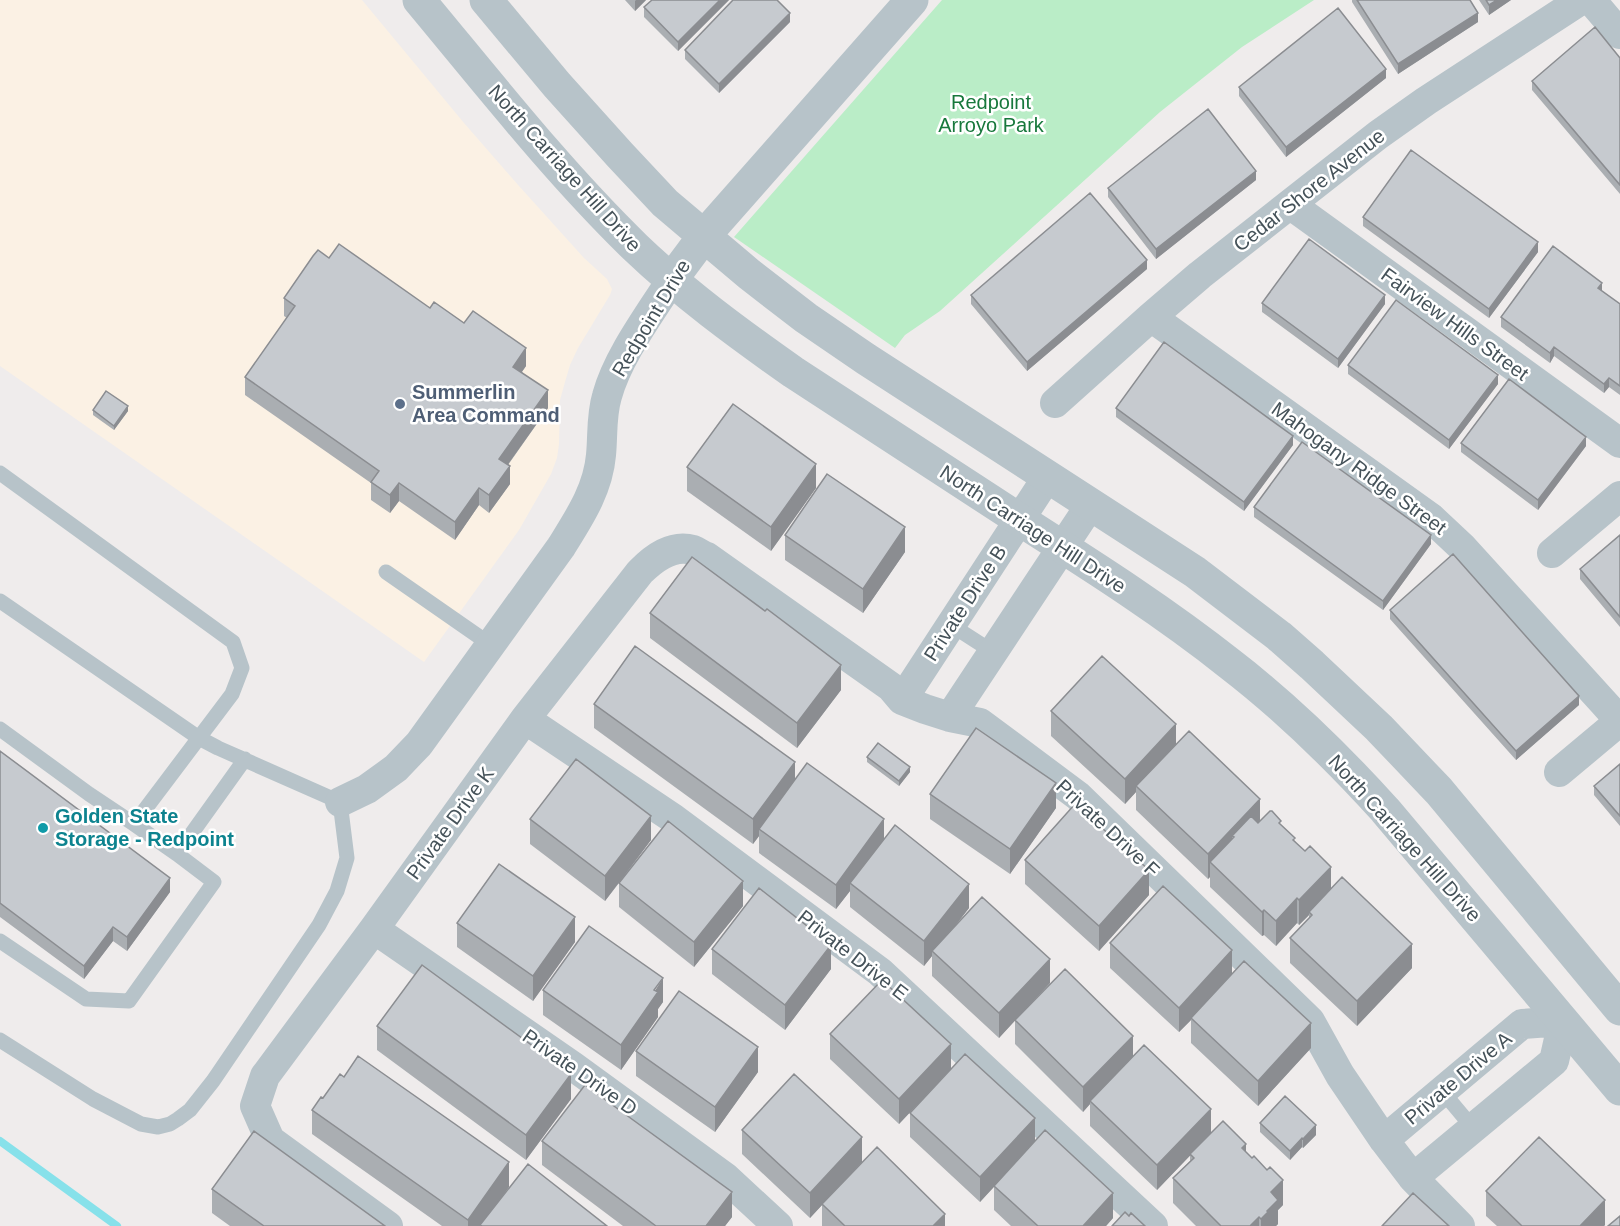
<svg xmlns="http://www.w3.org/2000/svg" width="1620" height="1226" font-family="Arial,sans-serif">
	<style>
		.commercial { fill: #fbf1e4 }
		.green { fill: #baedc7 }
		.lines { fill: none; stroke-linecap: round; stroke-linejoin: round }
		.stream { stroke: #87e1ea; stroke-width: 8 }
		.service { stroke: #b7c3c9; stroke-width: 15 }
		.minor { stroke: #b7c3c9; stroke-width: 30 }
		.tertiary { stroke: #b7c3c9; stroke-width: 33 }
		.wall { fill: #aaaeb2 }
		.shaded-wall { fill: #8b8d91 }
		.building { fill: #c6cacf; stroke: #8b8d91; stroke-width: 1.5 }
		.service-dot { fill: #5c6f8a; stroke: #fff; stroke-width: 2 }
		.culture-dot { fill: #0f9aa8; stroke: #fff; stroke-width: 2 }
		.labels { text-anchor: middle; dominant-baseline: central; stroke-width: 5; stroke-linejoin: round; paint-order: stroke }
		.park-label { font-size: 20px; fill: #18783c; stroke: #fff }
		.street-label { font-size: 20px; fill: #455259; stroke: #fff }
		.service-label { font-size: 20px; font-weight: bold; fill: #4e5e75; stroke: #fff; text-anchor: start }
		.culture-label { font-size: 20px; font-weight: bold; fill: #0d838f; stroke: #fff; text-anchor: start }
	</style>
	<rect width="100%" height="100%" fill="#efecec"/>
	<path class="commercial" d="M0,0H362L464,123L519,186L584,258L607,279L612,289L610,295L578,348L570,365L565,382L560,400L559,444L557,458L551,474L519,530L424,662L0,366Z"/>
	<path class="green" d="M942,0H1314L1242,47L1160,112L940,311L905,335L895,348L734,237Z"/>
	<g class="lines">
		<path class="stream" d="M0,1141L117,1226"/>
		<path class="service" d="M0,473L233,642L242,668L232,694L134,824L89,794L0,729
			M386,572L491,645
			M0,601L199,738L218,748L340,802L347,858L337,891L319,925L213,1081L190,1110L178,1119L170,1124L158,1127L141,1124L93,1099L0,1040
			M951,625L993,652
			M134,824L177,854
			M0,941L86,999L129,1001L214,882L177,854L245,759
			M1442,1091L1473,1128"/>
		<path class="minor" d="M1591,0L1620,34
			M1291,205L1620,443
			M1151,317L1431,518L1463,548L1603,702L1620,721L1559,772
			M1055,403L1151,317L1200,275L1378,135L1426,101L1581,0
			M1552,553L1620,496
			M902,700L1048,476
			M950,717L1091,504
			M525,719L674,819L880,972L1153,1226
			M340,802L367,789L396,768L419,744L561,547C579,518 598,490 601,455C603,435 601,416 607,396C618,356 650,314 672,279
			M374,929L574,1067L725,1177L778,1226
			M1384,1140L1522,1024L1563,1021L1554,1061L1413,1178
			M388,1226L270,1140L255,1106L265,1076L374,929L525,719L640,572C654,558 672,544 693,550C698,552 702,555 707,557L891,687L902,700L925,709L950,717L980,723L1078,796L1310,1021L1340,1075L1384,1140L1413,1178L1460,1226"/>
		<path class="tertiary" d="M419,0C489,84 557,171 635,247C683,293 739,334 793,372C867,421 942,469 1017,518C1089,564 1162,610 1230,664C1286,707 1337,757 1385,810L1620,1089
			M486,0L557,85L620,155L665,203L749,274L806,318L866,359L1195,572L1279,636L1312,665L1379,728L1439,791L1620,1009
			M672,279L704,236L912,0"/>
	</g>
	<path class="wall" d="M625,0H646L635,11Z
		M652,0H729L678,51L644,17V7Z
		M1352,0H1470L1478,22L1398,74L1352,2Z
		M1479,0H1511L1489,15Z
		M790,22L719,93L685,59V50Z
		M1620,58V194L1532,90V81Z
		M1386,78L1286,157L1239,96V87Z
		M1256,180L1156,259L1108,197V188Z
		M1363,217L1538,252L1489,318L1363,226Z
		M329,258L430,308L526,366L522,372L548,408L508,465L510,484L489,513L479,505L455,540L399,501L390,513L371,500V483L245,395V377L287,318L284,316V298Z
		M1147,269L1027,371L971,304V295Z
		M1602,291L1620,304V395L1609,387L1604,393L1554,356L1550,363L1501,327V317Z
		M1262,303L1385,304L1338,368L1262,312Z
		M1348,365L1498,384L1449,449L1348,374Z
		M1116,408L1293,445L1244,511L1116,417Z
		M93,410L128,411L114,430L93,415Z
		M1461,443L1586,446L1538,510L1461,452Z
		M687,467L816,488L771,551L687,491Z
		M1254,507L1431,544L1383,610L1254,517Z
		M785,535L905,552L863,613L785,560Z
		M1620,535V627L1580,579V569Z
		M1390,610L1579,705L1516,760L1390,619Z
		M650,613L841,690L797,748L650,638Z
		M594,704L795,778L884,839L969,908L956,925L1050,983L1027,1008L1133,1057L1211,1133L1246,1153L1283,1205L1278,1210V1224L1276,1226H1196L1173,1203V1178L1190,1161V1155L1157,1190L1090,1126V1104L1083,1112L1015,1044V1020L999,1038L932,976V956L924,966L850,907V891L836,909L759,853V836L753,844L594,728Z
		M1051,711L1176,744L1260,821L1281,826L1295,841L1331,889L1412,968L1357,1026L1290,963V938L1309,918V915L1299,925L1297,923L1276,946L1264,935L1262,936L1210,887V877L1208,879L1136,810V792L1125,804L1051,736Z
		M0,751L170,892L127,951L113,941L84,979L0,917Z
		M867,757L910,772L899,786L867,762Z
		M1620,764V826L1594,795V786Z
		M930,794L1056,808L1010,874L930,819Z
		M530,819L651,840L625,875L743,906L694,967L619,907V883L605,901L530,844Z
		M1025,860L1149,895L1099,951L1025,884Z
		M457,923L575,942L533,1001L457,947Z
		M1110,943L1232,973L1311,1048L1258,1106L1191,1043V1020L1179,1032L1110,968Z
		M712,949L831,969L785,1030L712,974Z
		M543,990L663,1002L658,1009V1017L621,1070L543,1015Z
		M377,1026L571,1099L526,1160L377,1050Z
		M830,1034L951,1069L1035,1142L1113,1218L1106,1226H1011L994,1210V1186L980,1202L910,1137V1113L929,1092L899,1124L830,1059Z
		M636,1051L758,1072L715,1132L636,1076Z
		M312,1110L509,1187L500,1200L607,1226H442L312,1134Z
		M1260,1123L1316,1135L1303,1148L1302,1147L1290,1160L1260,1132Z
		M742,1130L862,1162L945,1226H822V1205L810,1218L742,1154Z
		M542,1141L732,1217L725,1226H623L542,1165Z
		M212,1189L385,1226H230L212,1213Z
		M1486,1191L1605,1225L1604,1226H1497L1486,1216Z"/>
	<path class="shaded-wall" d="M636,0H646L635,11V1Z
		M720,0H729L678,51V42Z
		M1497,0H1511L1489,15V5Z
		M790,13V22L719,93V84Z
		M1478,13V22L1398,74V64Z
		M1386,69V78L1286,157V147Z
		M1256,171V180L1156,259V249Z
		M1538,242V252L1489,318V309Z
		M1147,260V269L1027,371V362Z
		M1602,283V292L1598,288Z
		M1385,295V304L1338,368V359Z
		M1554,347V356L1550,363V353Z
		M526,348V366L513,384V367Z
		M1498,375V384L1449,449V440Z
		M1609,378V387L1604,393V384Z
		M548,390V408L499,477V459Z
		M128,406V411L114,430V426Z
		M1293,436V445L1244,511V502Z
		M1586,437V446L1538,510V500Z
		M816,464V488L771,551V527Z
		M510,466V484L489,513V495Z
		M399,483V501L390,513V495Z
		M479,488V505L455,540V522Z
		M905,527V552L863,613V589Z
		M1431,535V544L1383,610V601Z
		M841,665V690L797,748V723Z
		M1579,696V705L1516,760V751Z
		M1176,724V749L1136,786V792L1125,804V779Z
		M795,762V786L759,829V836L753,844V819Z
		M910,767V772L899,786V781Z
		M1056,783V808L1010,874V849Z
		M1260,799V824L1234,837L1232,836V853L1210,862V877L1208,879V854Z
		M651,816V840L605,901V876Z
		M884,819V844L850,883V891L836,909V885Z
		M1331,867V891L1309,912V915L1299,925V900Z
		M1149,870V895L1099,951V926Z
		M170,878V892L127,951V937Z
		M743,881V906L694,967V942Z
		M969,884V908L934,953L932,951V956L924,966V941Z
		M1297,898V923L1276,946V921Z
		M1264,910V935L1262,936V912Z
		M575,917V942L533,1001V976Z
		M113,927V941L84,979V966Z
		M1412,944V968L1357,1026V1001Z
		M831,945V969L785,1030V1005Z
		M1232,950V975L1191,1018V1020L1179,1032V1008Z
		M1050,959V983L999,1038V1013Z
		M663,978V1002L658,1009V1017L621,1070V1045Z
		M1311,1023V1048L1258,1106V1081Z
		M1133,1036V1061L1090,1101V1104L1083,1112V1087Z
		M951,1044V1069L899,1124V1099Z
		M758,1047V1072L715,1132V1107Z
		M571,1074V1099L526,1160V1135Z
		M1211,1109V1134L1157,1190V1165Z
		M1035,1118V1143L980,1202V1177Z
		M1316,1125V1135L1303,1148V1139Z
		M862,1137V1162L810,1218V1193Z
		M1302,1138V1147L1290,1160V1151Z
		M1246,1144V1169L1242,1148Z
		M509,1162V1187L481,1226L480,1225V1226H468V1220Z
		M1283,1180V1205L1278,1210V1224L1276,1226H1261V1219L1271,1192Z
		M732,1192V1217L725,1226H706Z
		M1113,1193V1218L1106,1226H1083Z
		M1605,1200V1225L1604,1226H1580Z
		M945,1214V1226H933Z
		M1259,1217V1226H1250Z"/>
	<path class="building" d="M652,0H720L678,42L644,7Z
		M733,0H777L790,13L719,84L685,50Z
		M1357,0H1470L1478,13L1398,64Z
		M1486,0H1497L1489,5Z
		M1338,8L1386,69L1286,147L1239,87Z
		M1595,27L1620,58V185L1532,81Z
		M1208,109L1256,171L1156,249L1108,188Z
		M1411,150L1538,242L1489,309L1363,217Z
		M1090,193L1147,260L1027,362L971,295Z
		M1309,239L1385,295L1338,359L1262,303Z
		M339,244L430,308L434,302L464,323L473,311L526,348L513,367L548,390L499,459L510,466L489,495L479,488L455,522L399,483L390,495L371,482L379,471L245,377L295,306L284,298L313,256L318,250L329,258Z
		M1553,246L1602,283L1598,288L1620,304V386L1609,378L1604,384L1554,347L1550,353L1501,317Z
		M1396,300L1498,375L1449,440L1348,365Z
		M1164,342L1293,436L1244,502L1116,408Z
		M1509,379L1586,437L1538,500L1461,443Z
		M106,391L128,406L114,426L93,410Z
		M733,404L816,464L771,527L687,467Z
		M1302,442L1431,535L1383,601L1254,507Z
		M827,474L905,527L863,589L785,535Z
		M1620,535V617L1580,569Z
		M1453,554L1579,696L1516,751L1390,610Z
		M692,557L765,611L767,609L841,665L797,723L650,613Z
		M635,646L795,762L753,819L594,704Z
		M1102,656L1176,724L1125,779L1051,711Z
		M976,728L1056,783L1010,849L930,794Z
		M1189,731L1260,799L1208,854L1136,786Z
		M878,743L910,767L899,781L867,757Z
		M0,751L170,878L127,937L113,927L84,966L0,903Z
		M576,759L651,816L605,876L530,819Z
		M807,763L884,819L836,885L759,829Z
		M1620,764V816L1594,786Z
		M1075,804L1149,870L1099,926L1025,860Z
		M1270,811H1272L1281,821L1279,823L1295,838L1293,840L1305,851L1310,846L1331,867L1299,900L1297,898L1276,921L1264,910L1262,912L1210,862L1234,837L1232,836L1251,816L1258,823Z
		M668,821L743,881L694,942L619,883Z
		M895,825L969,884L924,941L850,883Z
		M499,864L575,917L533,976L457,923Z
		M1342,877L1412,944L1357,1001L1290,938L1312,915L1309,912Z
		M1163,886L1232,950L1179,1008L1110,943Z
		M759,888L831,945L785,1005L712,949Z
		M982,897L1050,959L999,1013L932,951Z
		M589,926L663,978L654,990L658,992L621,1045L543,990Z
		M1244,961L1311,1023L1258,1081L1191,1018Z
		M422,965L571,1074L526,1135L377,1026Z
		M1065,969L1133,1036L1083,1087L1015,1020Z
		M882,980L951,1044L899,1099L830,1034Z
		M679,991L758,1047L715,1107L636,1051Z
		M1144,1045L1211,1109L1157,1165L1090,1101Z
		M965,1054L1035,1118L980,1177L910,1113Z
		M358,1056L509,1162L468,1220L312,1110L321,1097L323,1098L340,1074L344,1077Z
		M794,1074L862,1137L810,1193L742,1130Z
		M585,1085L732,1192L706,1226H656L542,1141Z
		M1285,1096L1316,1125L1303,1139L1302,1138L1290,1151L1260,1123Z
		M1223,1121L1246,1144L1242,1148L1252,1158L1254,1156L1267,1170L1270,1167L1283,1180L1271,1192L1278,1200L1267,1211L1268,1212L1261,1219L1259,1217L1250,1226H1221L1173,1178L1194,1158L1190,1154Z
		M1045,1130L1113,1193L1083,1226H1038L994,1186Z
		M254,1131L385,1226H264L212,1189Z
		M1539,1137L1605,1200L1580,1226H1522L1486,1191Z
		M877,1147L945,1214L933,1226H845L822,1204Z
		M528,1164L607,1226H482L480,1225Z
		M1413,1193L1449,1226H1382Z
		M1125,1212L1129,1216L1131,1213L1145,1226H1112Z
		M1620,1216V1226H1608Z"/>
	<circle class="service-dot" cx="400" cy="404" r="6"/>
	<circle class="culture-dot" cx="43" cy="828" r="6"/>
	<g class="labels">
		<g class="park-label">
			<text x="991" y="102">Redpoint<tspan x="991" dy="23">Arroyo Park</tspan></text>
		</g>
		<g class="street-label">
			<text transform="translate(565 168) rotate(48)">North Carriage Hill Drive</text>
			<text transform="translate(1309 190) rotate(-38)">Cedar Shore Avenue</text>
			<text transform="translate(651 318) rotate(-59)">Redpoint Drive</text>
			<text transform="translate(1455 324) rotate(36)">Fairview Hills Street</text>
			<text transform="translate(1359 468) rotate(36)">Mahogany Ridge Street</text>
			<text transform="translate(1033 529) rotate(33)">North Carriage Hill Drive</text>
			<text transform="translate(965 603) rotate(-57)">Private Drive B</text>
			<text transform="translate(450 823) rotate(-54)">Private Drive K</text>
			<text transform="translate(1108 828) rotate(43)">Private Drive F</text>
			<text transform="translate(1405 838) rotate(48)">North Carriage Hill Drive</text>
			<text transform="translate(853 955) rotate(38)">Private Drive E</text>
			<text transform="translate(580 1072) rotate(35)">Private Drive D</text>
			<text transform="translate(1458 1078) rotate(-40)">Private Drive A</text>
		</g>
		<g class="service-label">
			<text x="412" y="392">Summerlin<tspan x="412" dy="23">Area Command</tspan></text>
		</g>
		<g class="culture-label">
			<text x="55" y="816">Golden State<tspan x="55" dy="23">Storage - Redpoint</tspan></text>
		</g>
	</g>
</svg>
